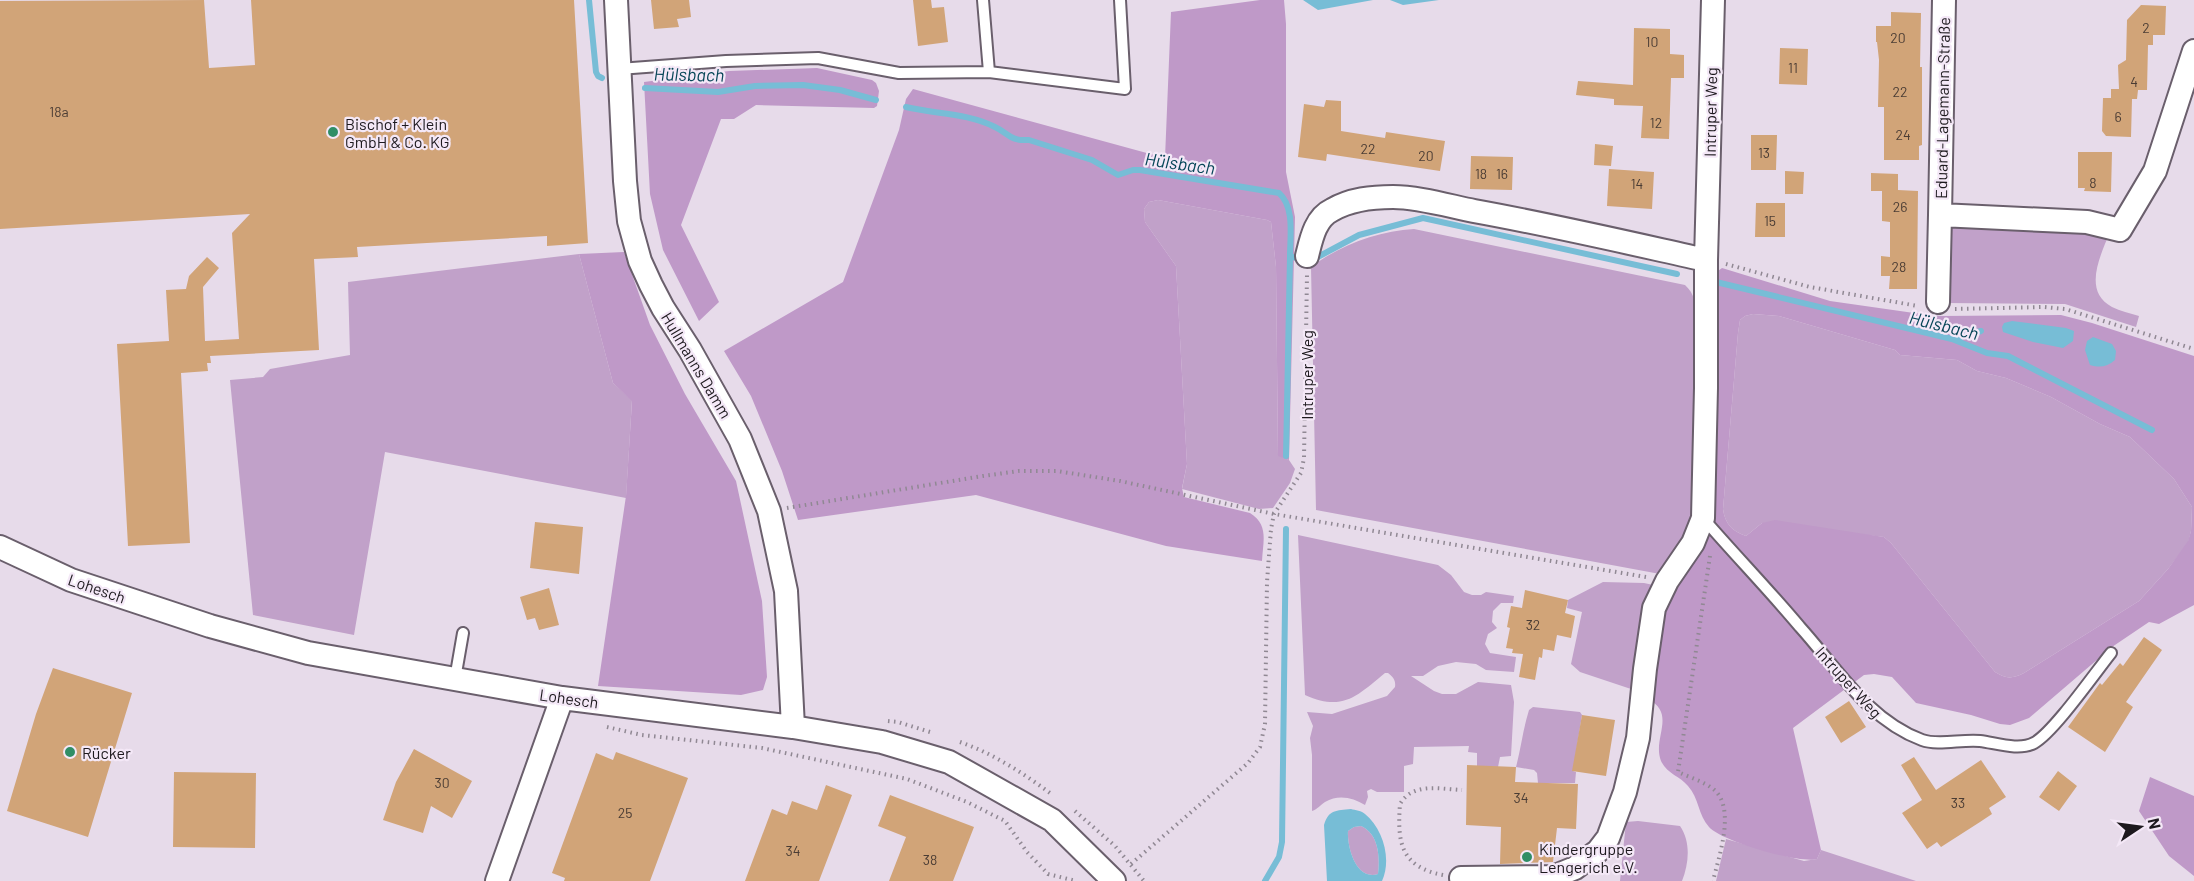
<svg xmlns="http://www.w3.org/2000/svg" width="2194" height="881" font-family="Barlow,sans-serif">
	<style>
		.green { fill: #c1a1c9 }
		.forest { fill: #bf99c8; fill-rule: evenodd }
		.water { fill: #77bdd6; fill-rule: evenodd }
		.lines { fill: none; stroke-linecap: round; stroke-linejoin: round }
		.stream { stroke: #77bdd6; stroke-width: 6 }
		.building { fill: #d1a478 }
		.service-casing { stroke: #6a5f6c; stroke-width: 14 }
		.minor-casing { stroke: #6a5f6c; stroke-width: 26 }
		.path { stroke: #908893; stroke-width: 4; stroke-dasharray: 1.5 4.5; stroke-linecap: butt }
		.service { stroke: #fff; stroke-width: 10 }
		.minor { stroke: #fff; stroke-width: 22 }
		.poi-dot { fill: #308e66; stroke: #f4e8f7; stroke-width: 2 }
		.labels { text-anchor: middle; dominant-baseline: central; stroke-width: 4.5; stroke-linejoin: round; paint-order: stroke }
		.number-label { font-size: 14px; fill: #4a3c34 }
		.street-label { font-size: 16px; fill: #1d191e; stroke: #f4e8f7 }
		.poi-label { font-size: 16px; fill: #1d191e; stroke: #f4e8f7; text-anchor: start }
		.water-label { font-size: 18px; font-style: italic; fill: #074658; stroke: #f4e8f7 }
	</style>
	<rect width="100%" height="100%" fill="#e7dbea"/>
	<path class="green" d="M1158,200L1267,220L1271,222L1276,267L1278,455L1289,460L1295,469L1290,483L1273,508L1259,509L1182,489L1187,464L1176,266L1145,222L1144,209L1149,202Z
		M1956,223L2109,234C2101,255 2082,291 2112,307C2120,311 2130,313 2139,316L2136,327L2065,304L1946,303L1947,231Z
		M1414,229L1685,285C1695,294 1695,303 1696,316L1694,523L1660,574L1316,510L1311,267C1340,245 1378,231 1414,229Z
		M579,254L613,383L632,400L626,498L385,452L354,635L253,615L230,380L263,377L270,369L350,355L348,282Z
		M1753,314L1779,316L1895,350L1900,355L1957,360L1977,371L2006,378L2051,397L2100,424L2130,437L2174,479L2192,507L2191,531L2188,543L2168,569L2139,601L2024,673C2012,679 2006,679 1995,672L1891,543L1884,537L1762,523L1746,536C1732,531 1725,524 1723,509L1738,333L1740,320L1745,316Z
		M1298,535L1438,565L1451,575L1464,592L1472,595H1481L1486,592L1514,596L1513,603H1501L1493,611L1492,622L1497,628L1488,634L1485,644L1490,653L1516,657L1514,672L1486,670L1476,664L1456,662L1438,666L1423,676H1411L1434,691L1442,694H1456L1478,682L1511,685L1514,702L1511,756L1500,757L1498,767L1477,766V753L1468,752L1469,746L1414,747L1413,764L1404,766V792H1377L1371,789L1367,791L1368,797L1365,805C1353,798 1339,794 1325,802C1320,805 1318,809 1312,811V755L1310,738L1313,726L1307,712L1332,714L1387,696L1395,687C1396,680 1393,677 1388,673H1385C1357,696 1343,712 1305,695Z
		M1603,582L1644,583L1658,586L1635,687L1631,689L1580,672L1571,664L1582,612L1567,608L1568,600Z
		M1533,707L1580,712L1582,715L1573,771L1576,772L1575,783H1538L1537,773L1534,770L1516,767C1521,748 1523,729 1529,710Z
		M1638,821L1680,826C1691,842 1689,863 1682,881H1620L1626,822Z
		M1361,826C1379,834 1380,857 1378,874C1355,881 1347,845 1348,831L1354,827Z
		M1726,839L1804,861L1817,859L1821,850L1916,881H1716Z"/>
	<path class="forest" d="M1260,0H1284L1286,24V172L1295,217L1289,460L1278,456L1276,267L1271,222L1267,220L1158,200L1149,202L1144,209L1145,222L1176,266L1187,464L1182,488L1184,497L1250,513C1269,525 1263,541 1262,561L1166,546L976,495L798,520L782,471L751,396L724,351L843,282L899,130L906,99L913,89L1165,158L1171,12Z
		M817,68L872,80L876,83L879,91L877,106L874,108L756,105L734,119H721L681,225L719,302L699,321L663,250L650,194L644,82L729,71Z
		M624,252L650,325L685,394L736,481L762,601L767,677L763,690L741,695L598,686L626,496L632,401L613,383L579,254Z
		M1722,268L1830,301L1914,313L1941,316L2061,315L2092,323L2194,356V605L2159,624L2149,622L2112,647L2029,718L2010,725L2000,724L1971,715L1916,703L1892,677L1874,674L1864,675L1793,728L1821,850L1817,859C1799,864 1721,841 1709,827C1698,815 1699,798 1688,786C1680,776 1667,774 1661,761C1652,738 1677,714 1648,699L1662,607L1701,537L1718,271ZM1753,314L1779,316L1895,350L1900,355L1957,360L1977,371L2006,378L2051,397L2100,424L2130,437L2174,479L2192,507L2191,531L2188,541L2168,569L2139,601L2024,673C2012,679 2006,679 1995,672L1891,543L1884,537L1775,520L1762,523L1746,536C1732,531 1725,524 1723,509L1738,333L1740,320L1745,316Z
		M2150,777L2194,796V876L2169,856L2139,811Z"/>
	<path class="water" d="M1303,0H1373L1318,10Z
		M1390,0H1439L1403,5Z
		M2012,321L2066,328L2074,331L2073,341L2063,348L2033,342L2003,332L2002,327L2004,323Z
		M2093,337L2112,344L2116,351L2115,360C2107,367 2100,368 2090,365L2085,350L2087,341Z
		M1351,809C1355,810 1362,811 1365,814C1383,829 1392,859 1382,881H1327L1324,825C1329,809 1336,811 1351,809ZM1361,826C1379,834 1380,857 1378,874C1355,881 1347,845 1348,831L1354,827Z"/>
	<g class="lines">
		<path class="stream" d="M589,0L596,72L598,76L602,78
			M645,88L718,92L755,86L803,85L840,90L876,100
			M906,107C935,114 968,113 995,127C1010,134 1009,141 1029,140L1092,160L1118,175L1133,170H1140L1279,193C1295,207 1290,237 1290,256L1299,259
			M1314,259L1359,235L1423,218L1677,274
			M1716,282L1952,339L1987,353L2008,356L2152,430
			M1953,339L1981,331
			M1286,456L1290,256
			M1265,881L1279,857L1282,842L1286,529"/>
	</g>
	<path class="building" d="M204,0L209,68L255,65L251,0H574L588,243L547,246V236L357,247L358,257L314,259L319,350L210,356L211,363H207L208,371L181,373L190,543L128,546L117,344L169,341L166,290L186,289L189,276L207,257L219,268L203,287L205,341L239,339L232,233L250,214L0,229V1Z
		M651,0H689L691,17L677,19L679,27L654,29Z
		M913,0H931L932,8L944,7L948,42L918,46Z
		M2141,5L2166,6L2165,35H2153V45H2148L2147,90H2138L2137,99H2132L2131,137L2106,136L2102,131L2103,98H2111V89H2119L2118,65L2126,60L2127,20Z
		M1891,12L1921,13L1920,67H1922V145L1919,146V160H1884V107H1878L1879,60L1877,42H1876V26H1891Z
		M1634,28L1670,29V54L1684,55V78H1671L1669,139L1641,138L1643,106L1614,105V99L1576,95L1578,81L1633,85Z
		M1780,48L1808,49L1807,85L1779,84Z
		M1326,100L1341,101V131L1385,138L1386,132L1445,141L1440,171L1327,154L1326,161L1298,157L1304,104L1324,107Z
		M1751,135H1777L1776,170H1751Z
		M1595,144L1613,146L1611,166L1594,165Z
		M2078,152H2112L2111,192L2084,191L2085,188H2078Z
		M1471,156L1513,157L1512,190L1470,189Z
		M1609,169L1654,172L1652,209L1607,206Z
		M1785,171L1804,172L1803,194H1785Z
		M1871,173L1898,174V190L1918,191L1917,289H1889L1890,276H1881V256L1890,257V222L1882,221V191H1871Z
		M1756,203H1785V237H1755Z
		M535,522L583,527L579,574L530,568Z
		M549,588L559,625L539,630L535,618L527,620L520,597Z
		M1525,590L1568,600L1565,613L1575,616L1571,638L1557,635L1554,651L1543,649L1542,658L1539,657L1535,680L1519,677L1523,654L1512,653L1513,649L1506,648L1510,628L1507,627L1511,606L1522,608Z
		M2144,637L2162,650L2126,702L2133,707L2105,752L2068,727L2100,683L2102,685L2120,663L2123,666Z
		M53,668L132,693L88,837L7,811L36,714Z
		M1849,701L1866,727L1841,743L1825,717Z
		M1582,715L1615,720L1606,776L1572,771Z
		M414,749L472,781L452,818L431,806L423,833L383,820L396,782Z
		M616,752L688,778L650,881H564L565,878L552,873L596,753L613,760Z
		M1914,757L1936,790L1981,760L2006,797L1989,808L1992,814L1980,822L1941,847L1937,842L1927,849L1902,813L1922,800L1901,765Z
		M1467,765L1516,767L1515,782L1578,784L1576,829L1557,828L1553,862L1500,864L1501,827L1466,825Z
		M2058,771L2077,786L2059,811L2039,797Z
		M174,772L256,773L255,848L173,847Z
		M826,785L852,795L819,881H745L772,809L787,815L792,801L817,810Z
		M890,795L974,827L953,881H889L906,837L878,826Z"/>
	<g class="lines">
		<g class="service-casing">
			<path id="service" d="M983,0L989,72
				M619,69L726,61L818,58L899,73L989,72L1125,89L1120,0
				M1703,518C1735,555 1769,590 1800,627C1837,668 1868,720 1922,740C1938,746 1962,739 1980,741C1996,743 2019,751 2034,743C2053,733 2095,673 2111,653
				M455,679L463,633"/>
		</g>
		<g class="minor-casing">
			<path id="minor" d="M616,0L625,181L629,221L640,261L651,285L663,308L690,350L740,439L769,511L786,591L793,727
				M1944,0L1940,215L2087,222L2120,230L2155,171L2194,51
				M1307,256C1311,240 1315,218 1332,210C1351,199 1372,197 1393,197C1418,197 1449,206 1474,211C1552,225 1629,243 1706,260
				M1938,302L1940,215
				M0,547L71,580L210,626L308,653L562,698L793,727L882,742L949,762L1052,820L1114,881
				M1461,878L1553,877L1575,868L1598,851L1608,838L1625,792L1638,738L1645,669L1654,608L1667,581L1693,543L1703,518L1706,388V260L1713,0
				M497,881L562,698"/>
		</g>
		<path class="path" d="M1726,264L1810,287L1918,306
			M1955,309L2044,307L2065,309L2194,349
			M787,508L983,476L1019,471H1057L1120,481L1274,514L1646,577
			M1710,556L1678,772C1689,777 1702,781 1712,788C1737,806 1719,856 1713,881
			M888,721L898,722L930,732
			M607,727L642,735L762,748L907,779L967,802L1005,821L1027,852L1048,874L1076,881
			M960,742C992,753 1023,773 1050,793
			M1075,811L1115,846L1144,881
			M1131,864L1248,763L1260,747L1265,724L1267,582L1271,529L1274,514L1301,473L1304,458L1307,275
			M1443,875C1401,867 1397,843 1400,804C1413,782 1439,789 1462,790"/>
		<use href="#service" class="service"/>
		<use href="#minor" class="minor"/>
	</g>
	<g class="poi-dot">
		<circle cx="333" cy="132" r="6"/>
		<circle cx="70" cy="752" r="6"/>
		<circle cx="1527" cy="857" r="6"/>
	</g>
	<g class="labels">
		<g class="number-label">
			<text x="2146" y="27">2</text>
			<text x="1898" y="37">20</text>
			<text x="1652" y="41">10</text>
			<text x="1793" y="67">11</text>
			<text x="2134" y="81">4</text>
			<text x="1900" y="91">22</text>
			<text x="59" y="111">18a</text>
			<text x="2118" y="116">6</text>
			<text x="1656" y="122">12</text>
			<text x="1903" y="134">24</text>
			<text x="1368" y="148">22</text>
			<text x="1764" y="152">13</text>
			<text x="1426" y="155">20</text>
			<text x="1481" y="173">18</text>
			<text x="1502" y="173">16</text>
			<text x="2093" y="182">8</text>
			<text x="1637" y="183">14</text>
			<text x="1900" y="206">26</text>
			<text x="1770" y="220">15</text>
			<text x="1899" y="266">28</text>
			<text x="1533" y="624">32</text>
			<text x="442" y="782">30</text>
			<text x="1521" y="797">34</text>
			<text x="1958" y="802">33</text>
			<text x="625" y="812">25</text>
			<text x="793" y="850">34</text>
			<text x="930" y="859">38</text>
		</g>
		<g class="street-label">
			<text transform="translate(1942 108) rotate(-89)">Eduard-Lagemann-Straße</text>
			<text transform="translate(1710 112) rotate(-89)">Intruper Weg</text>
			<text transform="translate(697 365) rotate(59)">Hullmanns Damm</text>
			<text transform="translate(1306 375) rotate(-90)">Intruper Weg</text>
			<text transform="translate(97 588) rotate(19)">Lohesch</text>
			<text transform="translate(1849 682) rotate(48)">Intruper Weg</text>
			<text transform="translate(569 698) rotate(8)">Lohesch</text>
		</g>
		<g class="poi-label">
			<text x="345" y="123">Bischof + Klein<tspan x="345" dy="18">GmbH &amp; Co. KG</tspan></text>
			<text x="82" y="752">Rücker</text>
			<text x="1539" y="848">Kindergruppe<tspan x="1539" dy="18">Lengerich e.V.</tspan></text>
		</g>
		<g class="water-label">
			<text transform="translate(689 74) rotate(1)">Hülsbach</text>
			<text transform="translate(1180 163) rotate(8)">Hülsbach</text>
			<text transform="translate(1944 325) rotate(14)">Hülsbach</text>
		</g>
	</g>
	<g transform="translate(2140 827) rotate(77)" stroke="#f4e8f7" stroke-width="4.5" paint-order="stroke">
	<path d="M0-4.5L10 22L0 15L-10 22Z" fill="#1d191e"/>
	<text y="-9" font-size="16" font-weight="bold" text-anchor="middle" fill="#1d191e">N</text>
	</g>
</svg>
